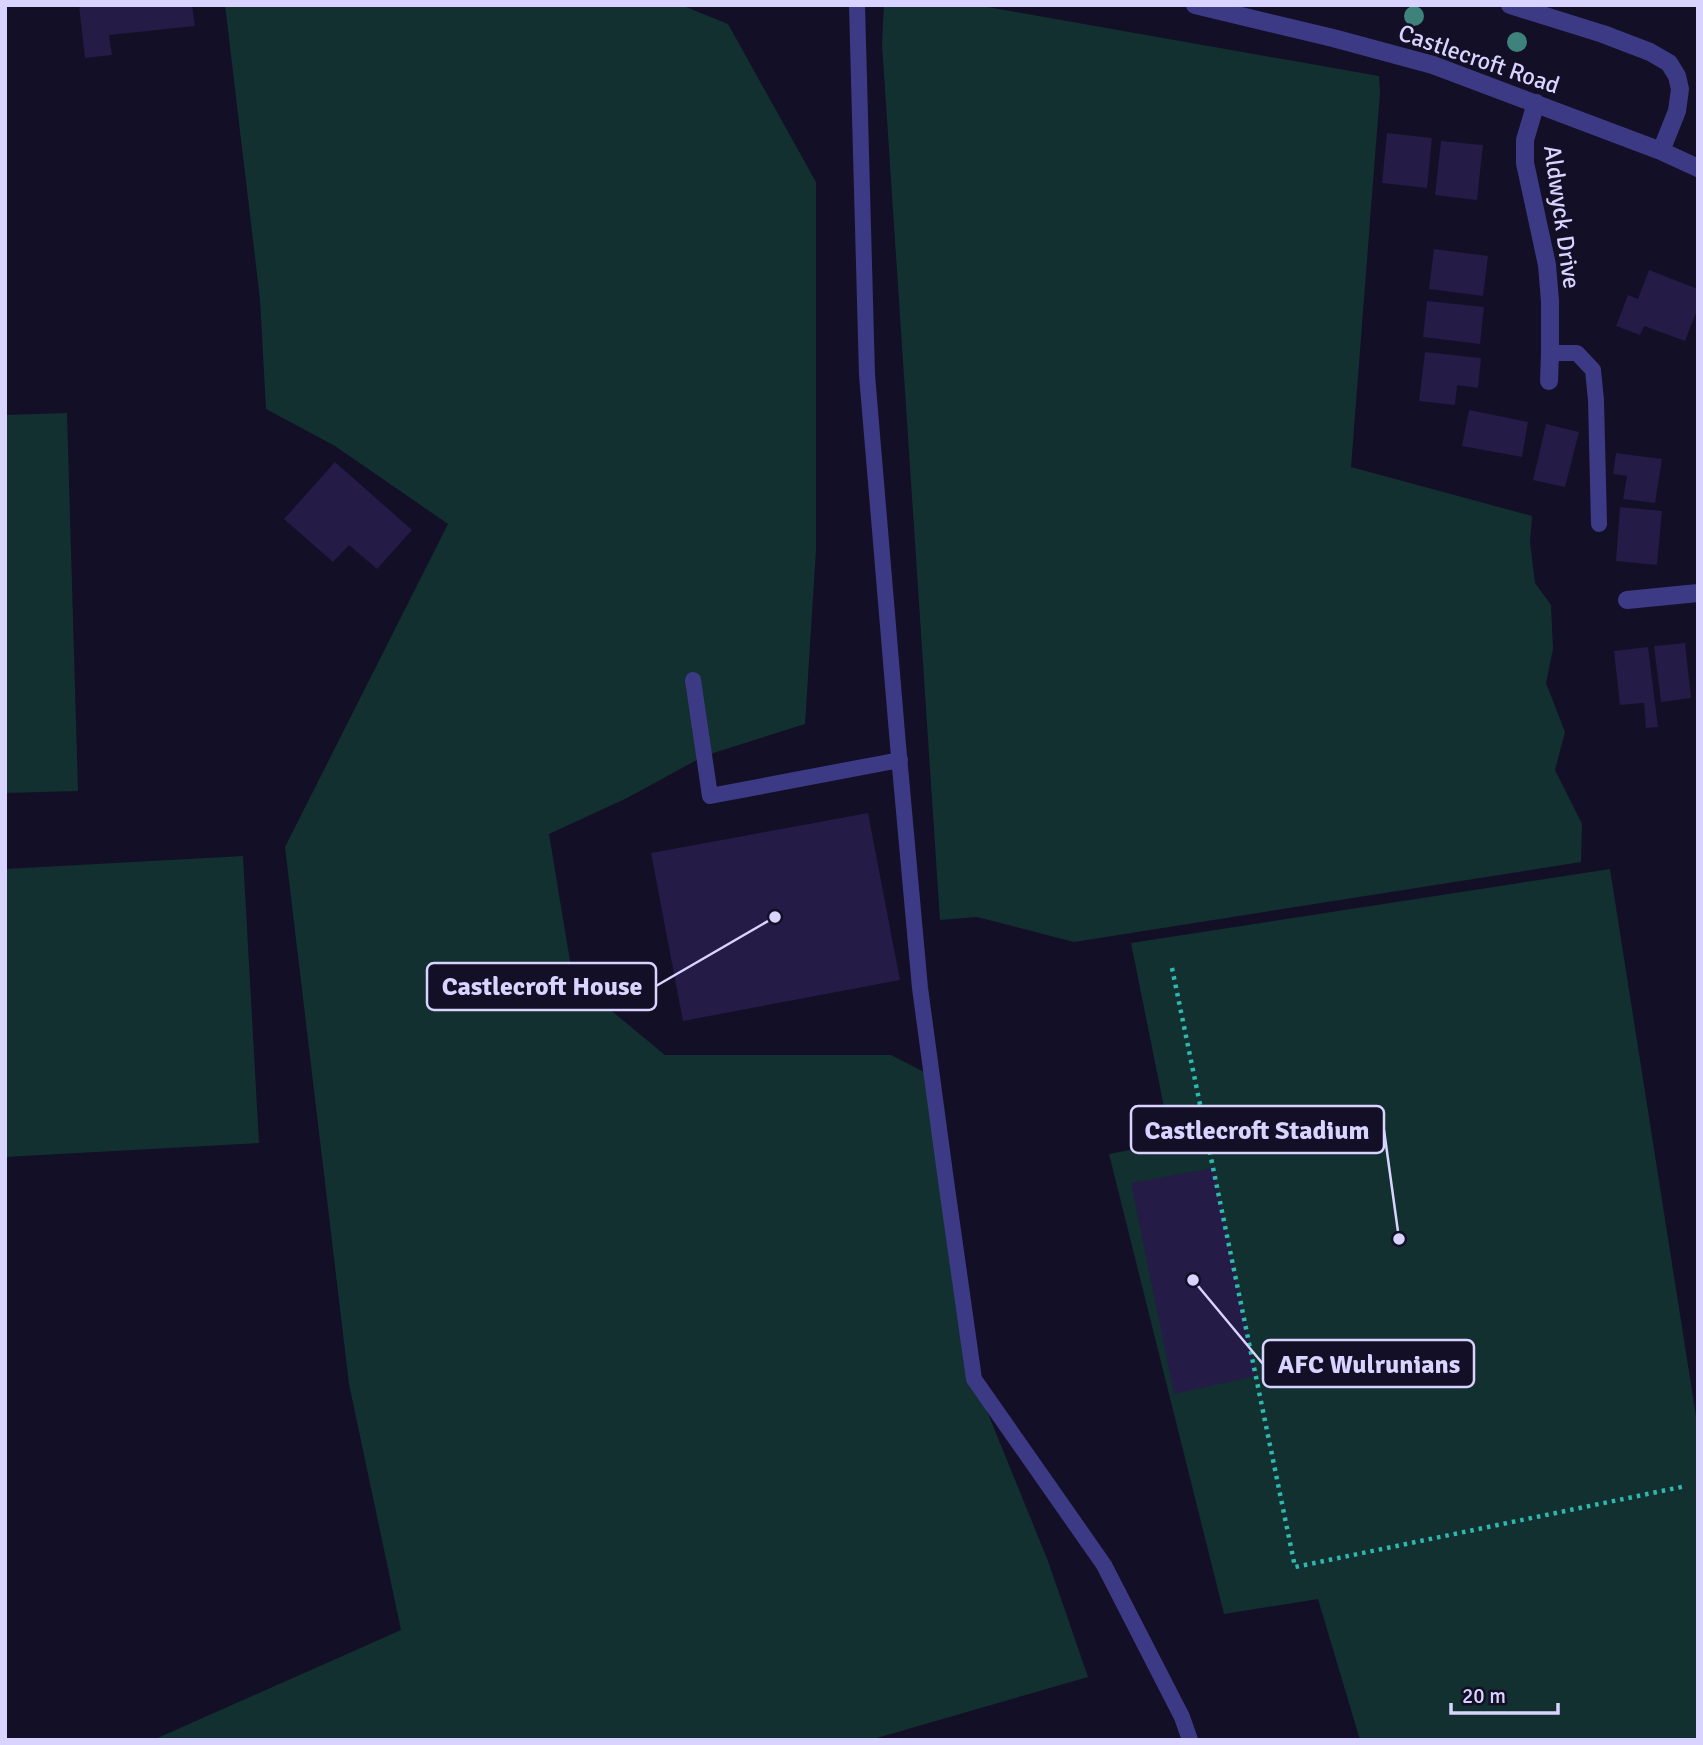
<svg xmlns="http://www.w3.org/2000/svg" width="1703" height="1745" font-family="Signika,sans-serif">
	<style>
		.green { fill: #12302f }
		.building { fill: #241b47 }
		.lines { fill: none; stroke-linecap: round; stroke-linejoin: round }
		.path { stroke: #2fb8b0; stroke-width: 4.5; stroke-dasharray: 3.5 5; stroke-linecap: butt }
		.lane { stroke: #3d3a85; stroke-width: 16 }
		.street { stroke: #3d3a85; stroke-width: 18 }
		.tree { fill: #3d827b }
		.labels { text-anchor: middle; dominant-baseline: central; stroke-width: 5; stroke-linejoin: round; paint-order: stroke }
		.street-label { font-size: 24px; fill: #d9d4ff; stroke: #130f26 }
		.leader { fill: none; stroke: #d9d4ff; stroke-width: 2.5 }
		.callout-dot { fill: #d9d4ff; stroke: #130f26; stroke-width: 2.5 }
		.callout { fill: #130f26; stroke: #d9d4ff; stroke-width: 2.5 }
		.callout-label { font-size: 26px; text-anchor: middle; font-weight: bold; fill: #d9d4ff }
	</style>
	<rect width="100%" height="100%" fill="#130f26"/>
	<path class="green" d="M225,5H681L728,24L816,182V550L805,724L704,756L627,798L549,834L573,979L665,1055H891L930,1075L974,1379L1048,1561L1088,1677L870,1740H153L401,1630L349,1384L285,847L448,524L335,446L266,409L260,299Z
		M884,5H976L1379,76L1380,92L1351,467L1532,516L1530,542L1535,583L1551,605L1553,649L1546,683L1565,732L1555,770L1582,824L1581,862L1074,942L977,917L940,920L882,44Z
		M67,413L78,791L5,793V415Z
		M243,856L259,1143L5,1157V869Z
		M1610,869L1698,1429V1740H1360L1318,1599L1224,1614L1109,1154L1171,1142L1131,943Z"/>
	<path class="building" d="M79,5H192L195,26L109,35L112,55L85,58Z
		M1387,133L1432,138L1427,188L1382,183Z
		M1441,141L1483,145L1477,200L1435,195Z
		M1434,249L1488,256L1483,296L1429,289Z
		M1649,270L1698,289V308L1685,341L1644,326L1640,335L1616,326L1628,295L1638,299Z
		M1427,301L1484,307L1480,344L1423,337Z
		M1425,352L1481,358L1478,388L1457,385L1455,405L1419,401Z
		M1469,410L1528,422L1522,457L1462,446Z
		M1546,424L1579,432L1565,487L1533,480Z
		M1616,453L1662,459L1655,503L1623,499L1627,476L1613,474Z
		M335,462L412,530L377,569L349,545L333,562L284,519Z
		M1620,507L1662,511L1657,565L1616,561Z
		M1685,643L1691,698L1661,702L1654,646Z
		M1648,647L1658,727L1646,728L1644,703L1620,705L1614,651Z
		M868,813L900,980L683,1021L651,853Z
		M1213,1168L1256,1376L1174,1394L1131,1183Z"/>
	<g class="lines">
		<path class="path" d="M1172,968L1295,1567L1686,1486"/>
		<path class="lane" d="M857,5L867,375L898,745L920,988L947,1188L974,1379L1104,1565L1182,1717L1190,1740
			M1550,353H1577L1593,370L1596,400L1599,524
			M693,680L710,796L900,760"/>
		<path class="street" d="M1195,5L1333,38L1433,65L1661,151L1698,168
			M1510,5L1603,34L1650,52L1669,63L1677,76L1680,89L1677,111L1661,151
			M1536,103L1525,140V163L1547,265L1550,301V353L1549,381
			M1627,600L1698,593"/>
	</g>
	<g class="tree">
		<circle cx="1414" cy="16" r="10"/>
		<circle cx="1517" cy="42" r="10"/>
	</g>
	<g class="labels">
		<g class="street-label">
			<text transform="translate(1479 59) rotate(19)">Castlecroft Road</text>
			<text transform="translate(1562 217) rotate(82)">Aldwyck Drive</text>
		</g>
	</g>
	<path class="leader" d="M775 917L656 986M1399 1239L1384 1130M1193 1280L1263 1364"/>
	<g class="callout-dot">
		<circle cx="775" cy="917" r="7"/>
		<circle cx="1399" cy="1239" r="7"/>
		<circle cx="1193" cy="1280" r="7"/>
	</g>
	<g class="callout">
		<rect x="427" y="963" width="229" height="47" rx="7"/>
		<rect x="1131" y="1106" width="253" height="47" rx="7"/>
		<rect x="1263" y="1340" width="211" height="47" rx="7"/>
	</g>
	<g class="callout-label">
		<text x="542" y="995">Castlecroft House</text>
		<text x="1257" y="1139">Castlecroft Stadium</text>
		<text x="1369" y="1373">AFC Wulrunians</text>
	</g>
	<rect width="1703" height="1745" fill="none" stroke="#d9d4ff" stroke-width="14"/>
	<path d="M1451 1703v10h107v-10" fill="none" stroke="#d9d4ff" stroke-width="3.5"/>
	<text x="1462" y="1703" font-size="21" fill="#d9d4ff" stroke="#130f26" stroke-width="5" paint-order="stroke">20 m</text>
</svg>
